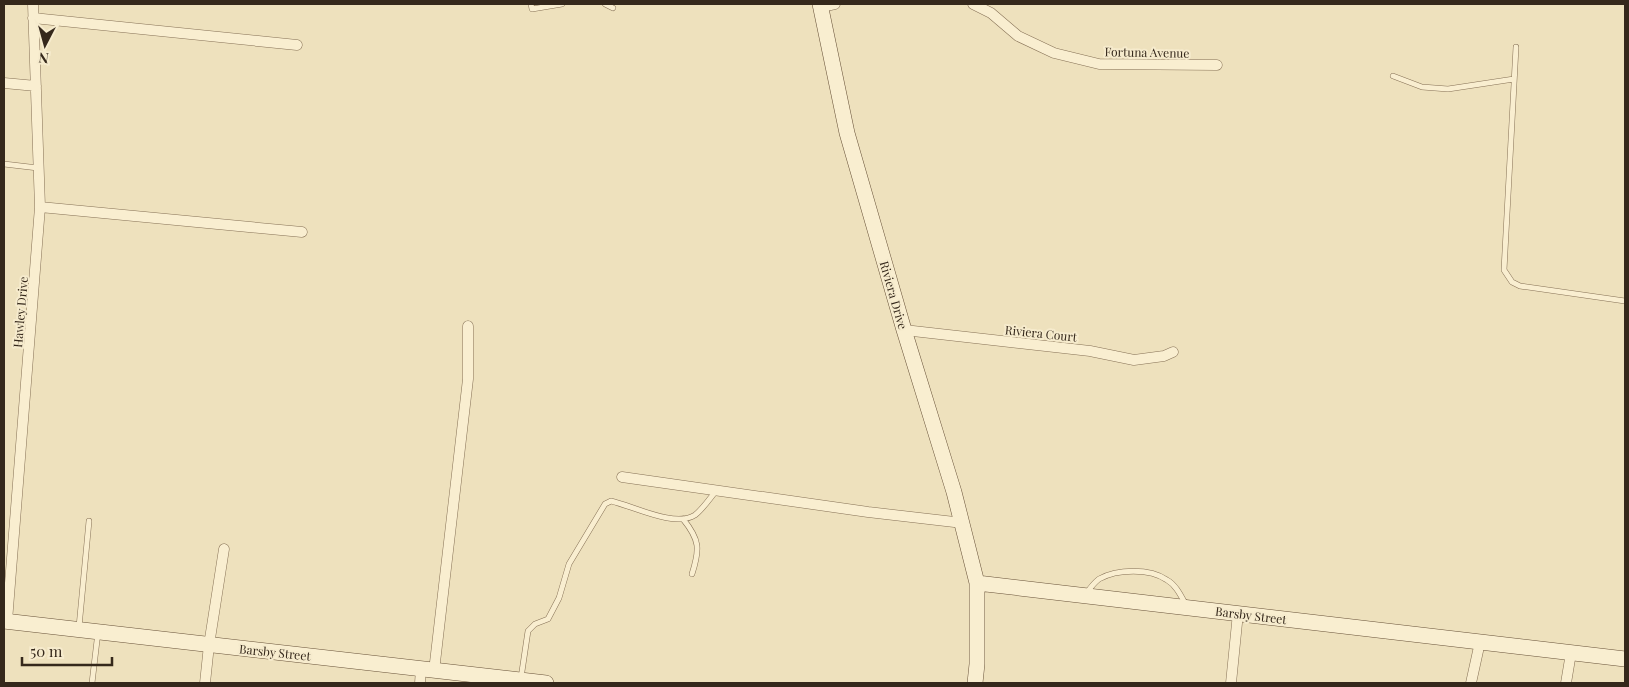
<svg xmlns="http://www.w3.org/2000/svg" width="1629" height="687" font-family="'Playfair Display',serif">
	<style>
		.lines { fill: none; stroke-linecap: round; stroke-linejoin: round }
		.lane-casing { stroke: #867156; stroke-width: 6 }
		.street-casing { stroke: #867156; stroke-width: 11 }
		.secondary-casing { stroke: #685239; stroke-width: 16 }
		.lane { stroke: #f9eed0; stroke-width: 5 }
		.street { stroke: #f9eed0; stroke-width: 10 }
		.secondary { stroke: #f9eed0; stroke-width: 15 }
		.labels { text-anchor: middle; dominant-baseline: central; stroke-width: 4; stroke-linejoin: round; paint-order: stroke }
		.street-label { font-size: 12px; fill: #35281b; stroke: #f6ebcd }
	</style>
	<rect width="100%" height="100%" fill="#eee1bd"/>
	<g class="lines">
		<g class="lane-casing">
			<path id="lane" d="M531,4L532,9L562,4
				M605,4L613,8
				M1516,47L1504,270L1512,282L1520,286L1625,301
				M1393,76L1422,87L1448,89L1514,79
				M4,164L38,168
				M683,519C700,540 700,549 692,574
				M1086,594C1090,588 1094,583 1099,579C1117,569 1150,568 1167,580C1176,585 1181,596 1186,605
				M79,627L89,521
				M521,678L528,631L535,624L548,619L559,598L569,564L605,504L611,501C633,506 675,528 695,515C703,509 710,498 716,491
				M92,683L98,632"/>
		</g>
		<g class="street-casing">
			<path id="street" d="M973,4L991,13L1018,36L1054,53L1099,64L1217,65
				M821,7L835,4
				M33,18L297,45
				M4,83L36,86
				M40,207L302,232
				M904,330L1090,351L1134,360L1164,356L1173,352
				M622,477L868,512L963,523
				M7,621L40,207L33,4
				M434,671L468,379V326
				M205,683L209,645L224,549
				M420,683L421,669
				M1231,683L1238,613
				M1471,683L1480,642
				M1566,683L1571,653"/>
		</g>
		<g class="secondary-casing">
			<path id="secondary" d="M820,4L847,133L904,330L954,492L977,583V664L975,683
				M977,583L1625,659
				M4,621L546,683"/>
		</g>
		<use href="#lane" class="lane"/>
		<use href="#street" class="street"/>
		<use href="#secondary" class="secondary"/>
	</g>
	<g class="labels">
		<g class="street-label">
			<text transform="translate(1147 52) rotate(1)">Fortuna Avenue</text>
			<text transform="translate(894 295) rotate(74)">Riviera Drive</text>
			<text transform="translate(20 312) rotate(-85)">Hawley Drive</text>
			<text transform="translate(1041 333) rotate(6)">Riviera Court</text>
			<text transform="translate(1251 615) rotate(7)">Barsby Street</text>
			<text transform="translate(275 652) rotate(6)">Barsby Street</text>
		</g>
	</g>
	<rect width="1629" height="687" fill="none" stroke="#35281b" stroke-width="10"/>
	<g transform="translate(45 45) rotate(186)" stroke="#f6ebcd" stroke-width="4" paint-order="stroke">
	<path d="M0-4L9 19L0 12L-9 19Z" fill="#35281b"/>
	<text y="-8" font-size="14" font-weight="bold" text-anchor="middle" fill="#35281b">N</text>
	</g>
	<path d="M22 657v8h90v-8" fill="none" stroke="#35281b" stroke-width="2.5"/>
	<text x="30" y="657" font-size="15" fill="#35281b" stroke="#f6ebcd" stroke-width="4" paint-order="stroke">50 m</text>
</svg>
